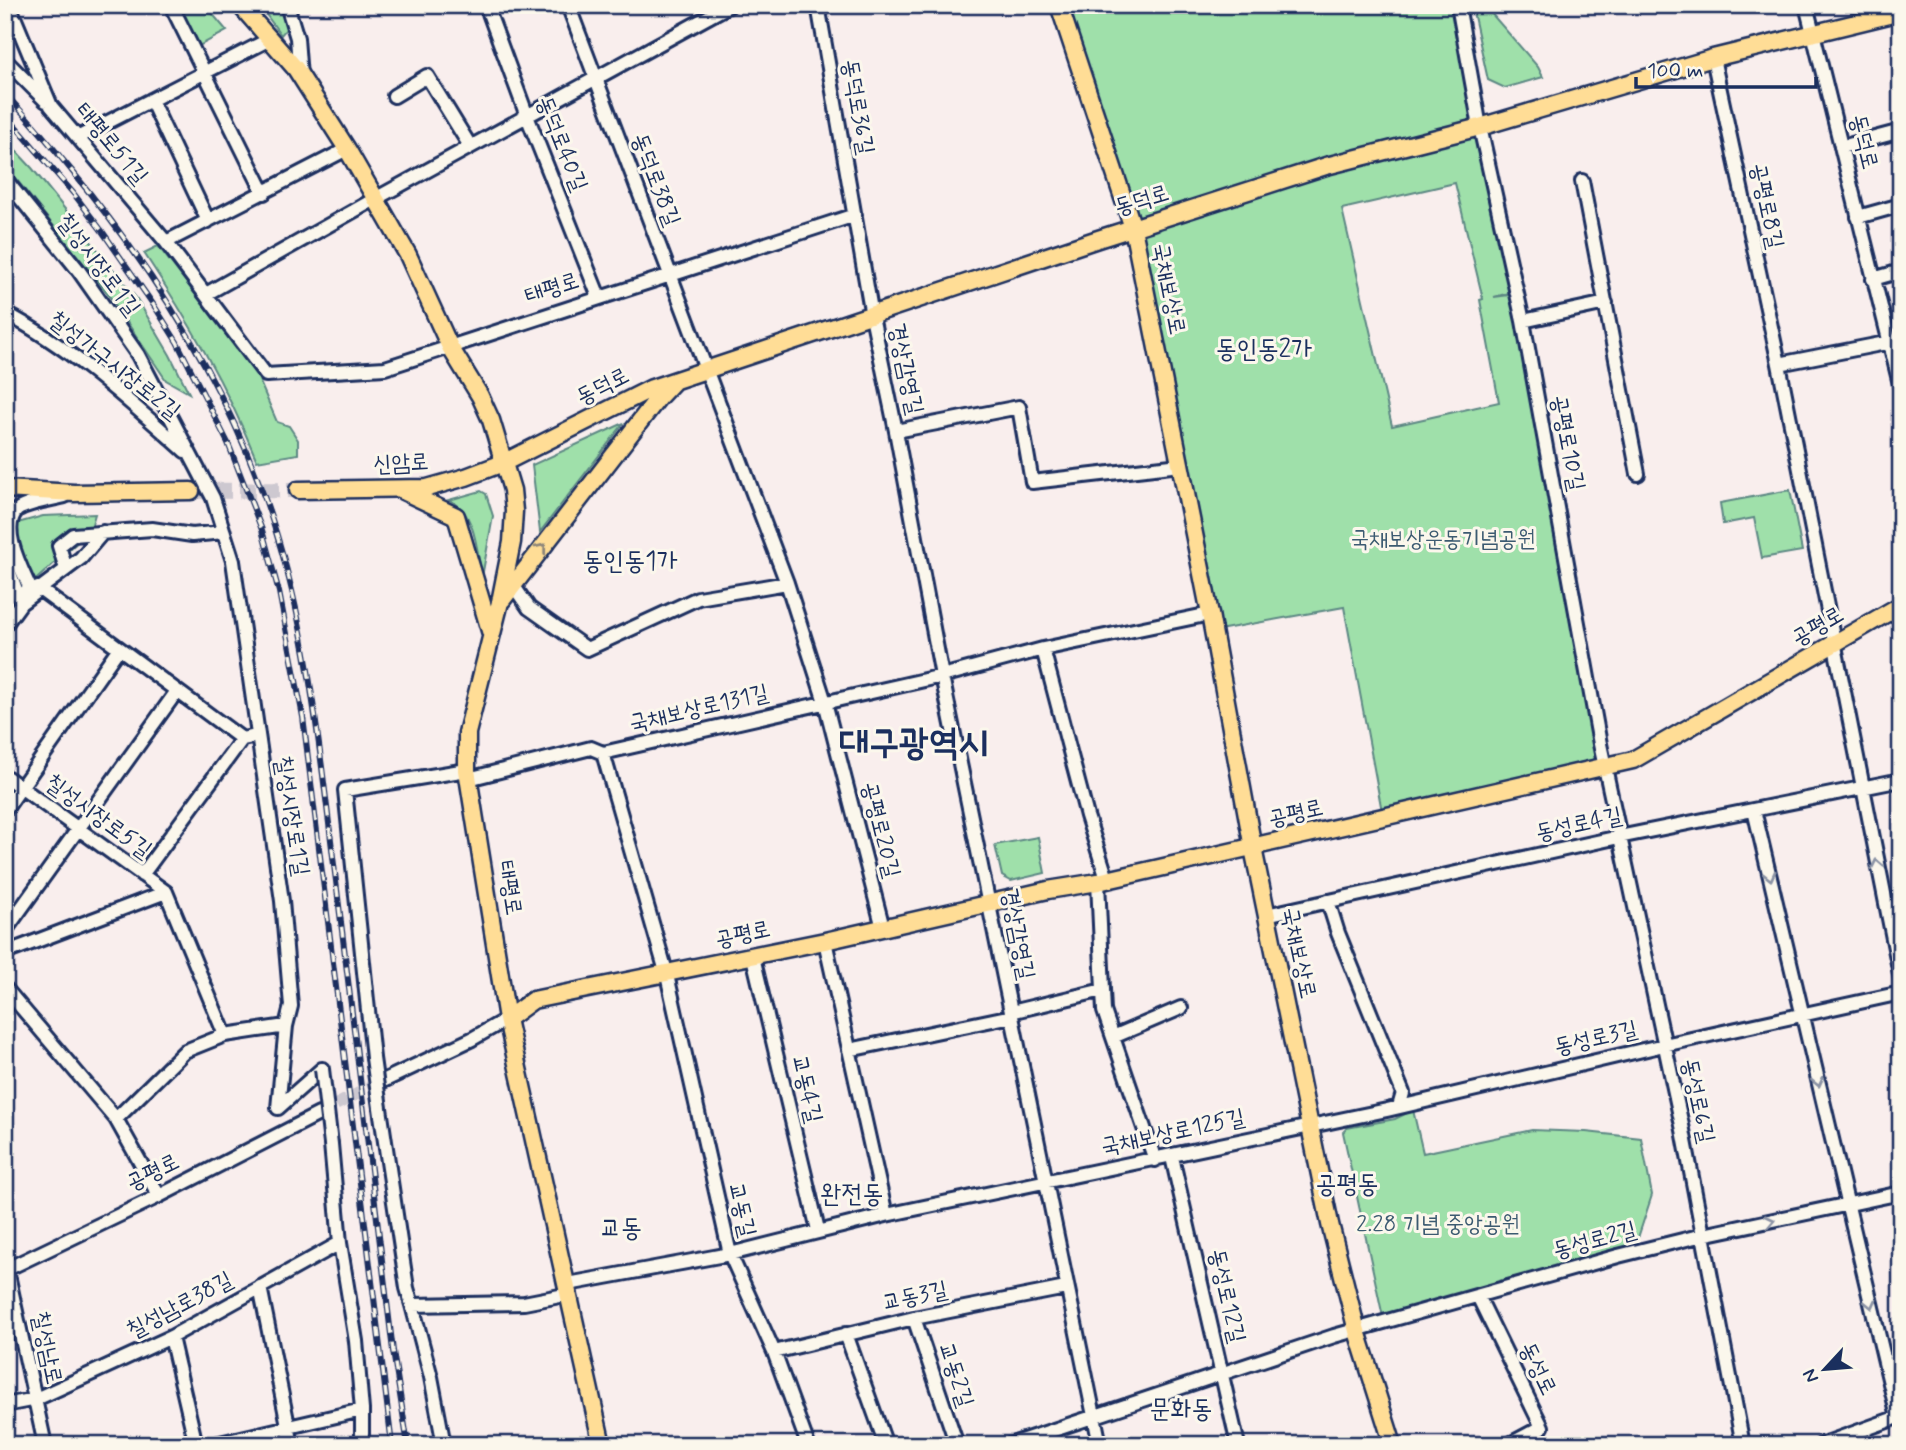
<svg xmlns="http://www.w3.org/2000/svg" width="1906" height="1450" font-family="Mynerve,'Poor Story',sans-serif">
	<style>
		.green { fill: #9fe0aa; stroke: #5d8884; stroke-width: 2; fill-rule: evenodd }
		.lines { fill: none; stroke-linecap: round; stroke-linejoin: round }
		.minor-tunnel { stroke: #cdc8d0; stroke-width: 12; stroke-dasharray: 12 6; stroke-linecap: butt }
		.major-tunnel { stroke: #cdc8d0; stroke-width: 16; stroke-dasharray: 16 8; stroke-linecap: butt }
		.minor-casing { stroke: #1b2f5e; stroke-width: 18 }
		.major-casing { stroke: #1b2f5e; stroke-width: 21 }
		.minor { stroke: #fbf7ec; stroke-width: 12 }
		.major { stroke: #ffdd96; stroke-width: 16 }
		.rail-casing { stroke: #1b2f5e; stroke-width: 6 }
		.rail { stroke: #fbf7ec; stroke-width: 3.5; stroke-dasharray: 10; stroke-linecap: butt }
		.minor-bridge-casing { stroke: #1b2f5e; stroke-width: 18; stroke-linecap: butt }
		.minor-bridge { stroke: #fbf7ec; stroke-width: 12 }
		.oneway { stroke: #8d867a }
		.oneway2 { stroke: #8b93a5 }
		.labels { text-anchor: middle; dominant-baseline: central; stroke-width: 6; stroke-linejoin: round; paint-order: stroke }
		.street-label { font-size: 23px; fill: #1b2f5e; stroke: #fbf7ec }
		.park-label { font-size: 23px; fill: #3c5b71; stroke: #fbf7ec }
		.quarter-label { font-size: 26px; fill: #1b2f5e; stroke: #fbf7ec }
		.town-label { font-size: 37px; font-weight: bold; fill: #1b2f5e; stroke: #fbf7ec }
	</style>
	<rect width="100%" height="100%" fill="#f9eeed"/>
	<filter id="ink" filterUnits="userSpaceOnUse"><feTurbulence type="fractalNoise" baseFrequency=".0143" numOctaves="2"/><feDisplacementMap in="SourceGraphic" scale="14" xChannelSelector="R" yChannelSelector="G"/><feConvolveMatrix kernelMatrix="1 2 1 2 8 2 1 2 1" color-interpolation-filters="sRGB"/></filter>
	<g filter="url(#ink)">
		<path class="green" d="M179,5H205L227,31L199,46Z
			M268,5H280L287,28L281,35L262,9Z
			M1059,5H1457L1517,291L1494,297L1517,294L1606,767L1383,817L1344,607L1213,631L1133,228ZM1455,183L1483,299L1480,300L1499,402L1392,426L1342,209Z
			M1477,5H1484L1538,67L1543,77L1505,88L1488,80L1472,7Z
			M5,139L32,168L137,299L170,355L189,393L166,380L108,294L5,165Z
			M158,246L256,373L277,422L289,426L298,440V454L257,461C226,385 189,321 144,253Z
			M624,423L540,532L532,465Z
			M1790,490L1802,551L1762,558L1754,518L1723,524L1720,503Z
			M481,491L486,494L493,516L482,577C477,552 476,511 449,500Z
			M95,514L90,531L29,586L15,541L14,524L43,516Z
			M1038,837L1045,873L1011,881L1002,876L995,845Z
			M1413,1110L1423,1153L1532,1130L1586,1132L1641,1138L1652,1195L1635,1247L1523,1276L1383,1317L1343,1132L1347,1128L1395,1119Z"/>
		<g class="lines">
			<path class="minor-tunnel" d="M320,1113L384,1080"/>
			<path class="major-tunnel" d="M191,491L298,490"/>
			<g class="minor-casing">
				<path id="minor" d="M9,5L51,106L166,242L266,375L385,368L855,215
					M171,5L264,193
					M287,5L297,38L300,77
					M486,5L527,116L599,297
					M568,5L787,583L825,702L883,928
					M818,5L872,316L896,431L942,676L1100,1445
					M1458,5L1480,127L1523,321L1600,744L1683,1130L1743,1445
					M1806,5L1901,388
					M1713,58L1779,364L1901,979
					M5,60L46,101
					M394,96L427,76L470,146
					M151,100L208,221
					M79,137L270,39
					M1841,147L1901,131
					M5,179L79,271L138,355L213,498L233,561L282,901L291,1006L286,1026L278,1108
					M1582,181L1638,474
					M1858,217L1901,205
					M166,242L347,149
					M1873,279L1901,271
					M206,294L375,199L730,5
					M5,313C72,348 129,401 185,451
					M1523,321L1606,303
					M1779,364L1901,340
					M896,431L1019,407L1032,482L1180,465
					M5,560L21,603
					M66,569L59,546L73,535L152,529L192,535L224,532
					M513,585L529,608L587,649L698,598L787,583
					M38,588L242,739L257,736
					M21,603L29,586C20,566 0,528 17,510C26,503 53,499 65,496
					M5,625L21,603L81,558L103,532
					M1043,649L1210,614
					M603,753L667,975L730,1254L774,1352L808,1445
					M5,776L166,892L225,1035
					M468,779L591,748L603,753L942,676L1043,649L1087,816L1107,879
					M5,810L119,648
					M1754,810L1898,1417
					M142,875L242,739
					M1098,882L1104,1011L1155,1160
					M1328,901L1338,933L1403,1093L1399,1107
					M1266,915L1619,837L1901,780
					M5,931L177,691
					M825,941L886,1215
					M5,953L166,892
					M753,957L818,1230
					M5,988L116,1119L159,1196
					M1011,1012L1103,990
					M1113,1037L1181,1008
					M849,1050L1012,1016
					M373,1058L345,790L467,770
					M385,1080L472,1039L507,1019
					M278,1108L322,1069
					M381,1115L407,1288L412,1305L524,1303L570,1294
					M116,1119L185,1051L225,1035L286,1026
					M331,1144L340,1243L356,1341L362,1410V1445
					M1172,1157L1238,1445
					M5,1261L45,1445
					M5,1270L159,1196L319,1114
					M568,1284L730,1254L886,1215L1387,1110L1664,1045L1901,993
					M260,1287L292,1445
					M1478,1296L1542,1427L1508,1445
					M412,1305L431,1377L444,1445
					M914,1318L957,1445
					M846,1334L886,1445
					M171,1337L196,1445
					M774,1352L914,1318L1066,1288
					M5,1405L36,1399L171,1337L340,1243
					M211,1445L362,1410
					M1009,1445L1334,1336L1618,1256L1703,1235L1901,1193
					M1821,1445L1901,1416"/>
			</g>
			<g class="major-casing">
				<path id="major" d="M240,5L296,69L347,149L408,255L450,347L480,396L491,420L512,490L514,511L512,542L500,602L467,733V770L507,1019L602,1445
					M1059,5L1133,228L1210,614L1253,848L1330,1224L1357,1331L1393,1445
					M5,489L74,493L191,491
					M298,490L427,488L466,477L503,463L652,388L1098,239L1326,166L1480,127L1713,58L1901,12
					M403,491L456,516L491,634
					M502,600L658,398L674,381
					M507,1019L533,1000L825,941L1048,890L1098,882L1633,760L1901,605"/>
			</g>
			<use href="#minor" class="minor"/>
			<use href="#major" class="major"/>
			<g class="rail-casing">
				<path id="rail" d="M5,94C29,118 50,144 72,171C149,265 216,368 259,483C308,610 319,746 336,881C355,1038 374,1195 393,1351L408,1445
					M5,114L74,194L102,231L155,307L177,342L228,443L262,530L279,592L303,717L392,1445"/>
			</g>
			<use href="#rail" class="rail"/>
			<g class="minor-bridge-casing">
				<path id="minor-bridge" d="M373,1058L381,1115
					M322,1069L331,1144"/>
			</g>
			<use href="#minor-bridge" class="minor-bridge"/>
		</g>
		<defs><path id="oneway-chevron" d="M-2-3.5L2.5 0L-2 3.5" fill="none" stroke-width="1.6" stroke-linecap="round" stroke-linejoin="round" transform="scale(1.75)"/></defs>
		<use class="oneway" href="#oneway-chevron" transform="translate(542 548) rotate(-52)"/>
		<g class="oneway2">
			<use href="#oneway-chevron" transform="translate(1877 864) rotate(-101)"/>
			<use href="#oneway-chevron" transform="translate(1770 876) rotate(77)"/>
			<use href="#oneway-chevron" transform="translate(1818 1082) rotate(77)"/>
			<use href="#oneway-chevron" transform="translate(1770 1221) rotate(-12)"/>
			<use href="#oneway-chevron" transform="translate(1871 1304) rotate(77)"/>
		</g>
	</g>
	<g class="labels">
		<g class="street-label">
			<text transform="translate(857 107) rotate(80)">동덕로36길</text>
			<text transform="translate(1863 142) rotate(76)">동덕로</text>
			<text transform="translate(111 144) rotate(50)">태평로51길</text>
			<text transform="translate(561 144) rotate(68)">동덕로40길</text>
			<text transform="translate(655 180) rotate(69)">동덕로38길</text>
			<text transform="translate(1142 201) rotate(-17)">동덕로</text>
			<text transform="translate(1766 206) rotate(78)">공평로8길</text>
			<text transform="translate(98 265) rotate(53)">칠성시장로1길</text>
			<text transform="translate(552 289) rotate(-18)">태평로</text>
			<text transform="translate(1168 289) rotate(79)">국채보상로</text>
			<text transform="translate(114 366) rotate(38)">칠성가구시장로2길</text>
			<text transform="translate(905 369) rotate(78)">경상감영길</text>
			<text transform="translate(603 387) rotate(-27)">동덕로</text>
			<text transform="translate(1567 443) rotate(79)">공평로10길</text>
			<text transform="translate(401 464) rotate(-3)">신암로</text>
			<text transform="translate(1818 627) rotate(-30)">공평로</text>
			<text transform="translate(699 709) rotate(-13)">국채보상로131길</text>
			<text transform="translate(1296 814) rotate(-13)">공평로</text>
			<text transform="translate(291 816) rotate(81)">칠성시장로1길</text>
			<text transform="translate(98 817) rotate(36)">칠성시장로5길</text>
			<text transform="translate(1579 825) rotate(-12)">동성로4길</text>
			<text transform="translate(880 830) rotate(76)">공평로20길</text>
			<text transform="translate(509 888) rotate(81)">태평로</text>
			<text transform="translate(1017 934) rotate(79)">경상감영길</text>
			<text transform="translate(743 935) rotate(-12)">공평로</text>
			<text transform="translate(1298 953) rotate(78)">국채보상로</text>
			<text transform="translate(1596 1039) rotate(-13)">동성로3길</text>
			<text transform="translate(806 1089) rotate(77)">교동4길</text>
			<text transform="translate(1697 1101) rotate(78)">동성로6길</text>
			<text transform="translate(1173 1133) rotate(-12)">국채보상로125길</text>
			<text transform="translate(153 1173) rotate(-26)">공평로</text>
			<text transform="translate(741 1210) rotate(77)">교동길</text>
			<text transform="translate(1595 1241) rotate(-15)">동성로2길</text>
			<text transform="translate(1226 1296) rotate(77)">동성로12길</text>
			<text transform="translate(915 1297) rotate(-12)">교동3길</text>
			<text transform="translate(180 1306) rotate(-28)">칠성남로38길</text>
			<text transform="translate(46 1348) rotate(78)">칠성남로</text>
			<text transform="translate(1537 1369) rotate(64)">동성로</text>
			<text transform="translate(955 1375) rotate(72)">교동2길</text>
		</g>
		<g class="park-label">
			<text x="1443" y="540">국채보상운동기념공원</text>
			<text x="1438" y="1225">2.28 기념 중앙공원</text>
		</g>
		<g class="quarter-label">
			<text x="1264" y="350">동인동2가</text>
			<text x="630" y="562">동인동1가</text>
			<text x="1347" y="1185">공평동</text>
			<text x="852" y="1195">완전동</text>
			<text x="621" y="1229">교동</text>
			<text x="1181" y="1410">문화동</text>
		</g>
		<g class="town-label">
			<text x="914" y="744">대구광역시</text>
		</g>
	</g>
	<rect width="1906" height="1450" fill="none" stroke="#fbf7ec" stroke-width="28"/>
	<rect x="14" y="14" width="1878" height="1422" fill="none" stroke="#1b2f5e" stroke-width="2.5" filter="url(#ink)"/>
	<g transform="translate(1825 1369) rotate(244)" stroke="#fbf7ec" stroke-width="5" paint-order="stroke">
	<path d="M0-5L12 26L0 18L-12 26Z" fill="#1b2f5e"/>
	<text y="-10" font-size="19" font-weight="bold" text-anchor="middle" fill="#1b2f5e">N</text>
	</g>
	<path d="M1636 77v10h180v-10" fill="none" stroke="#1b2f5e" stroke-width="3.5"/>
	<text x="1647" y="77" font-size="21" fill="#1b2f5e" stroke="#fbf7ec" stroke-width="5" paint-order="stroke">100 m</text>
</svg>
